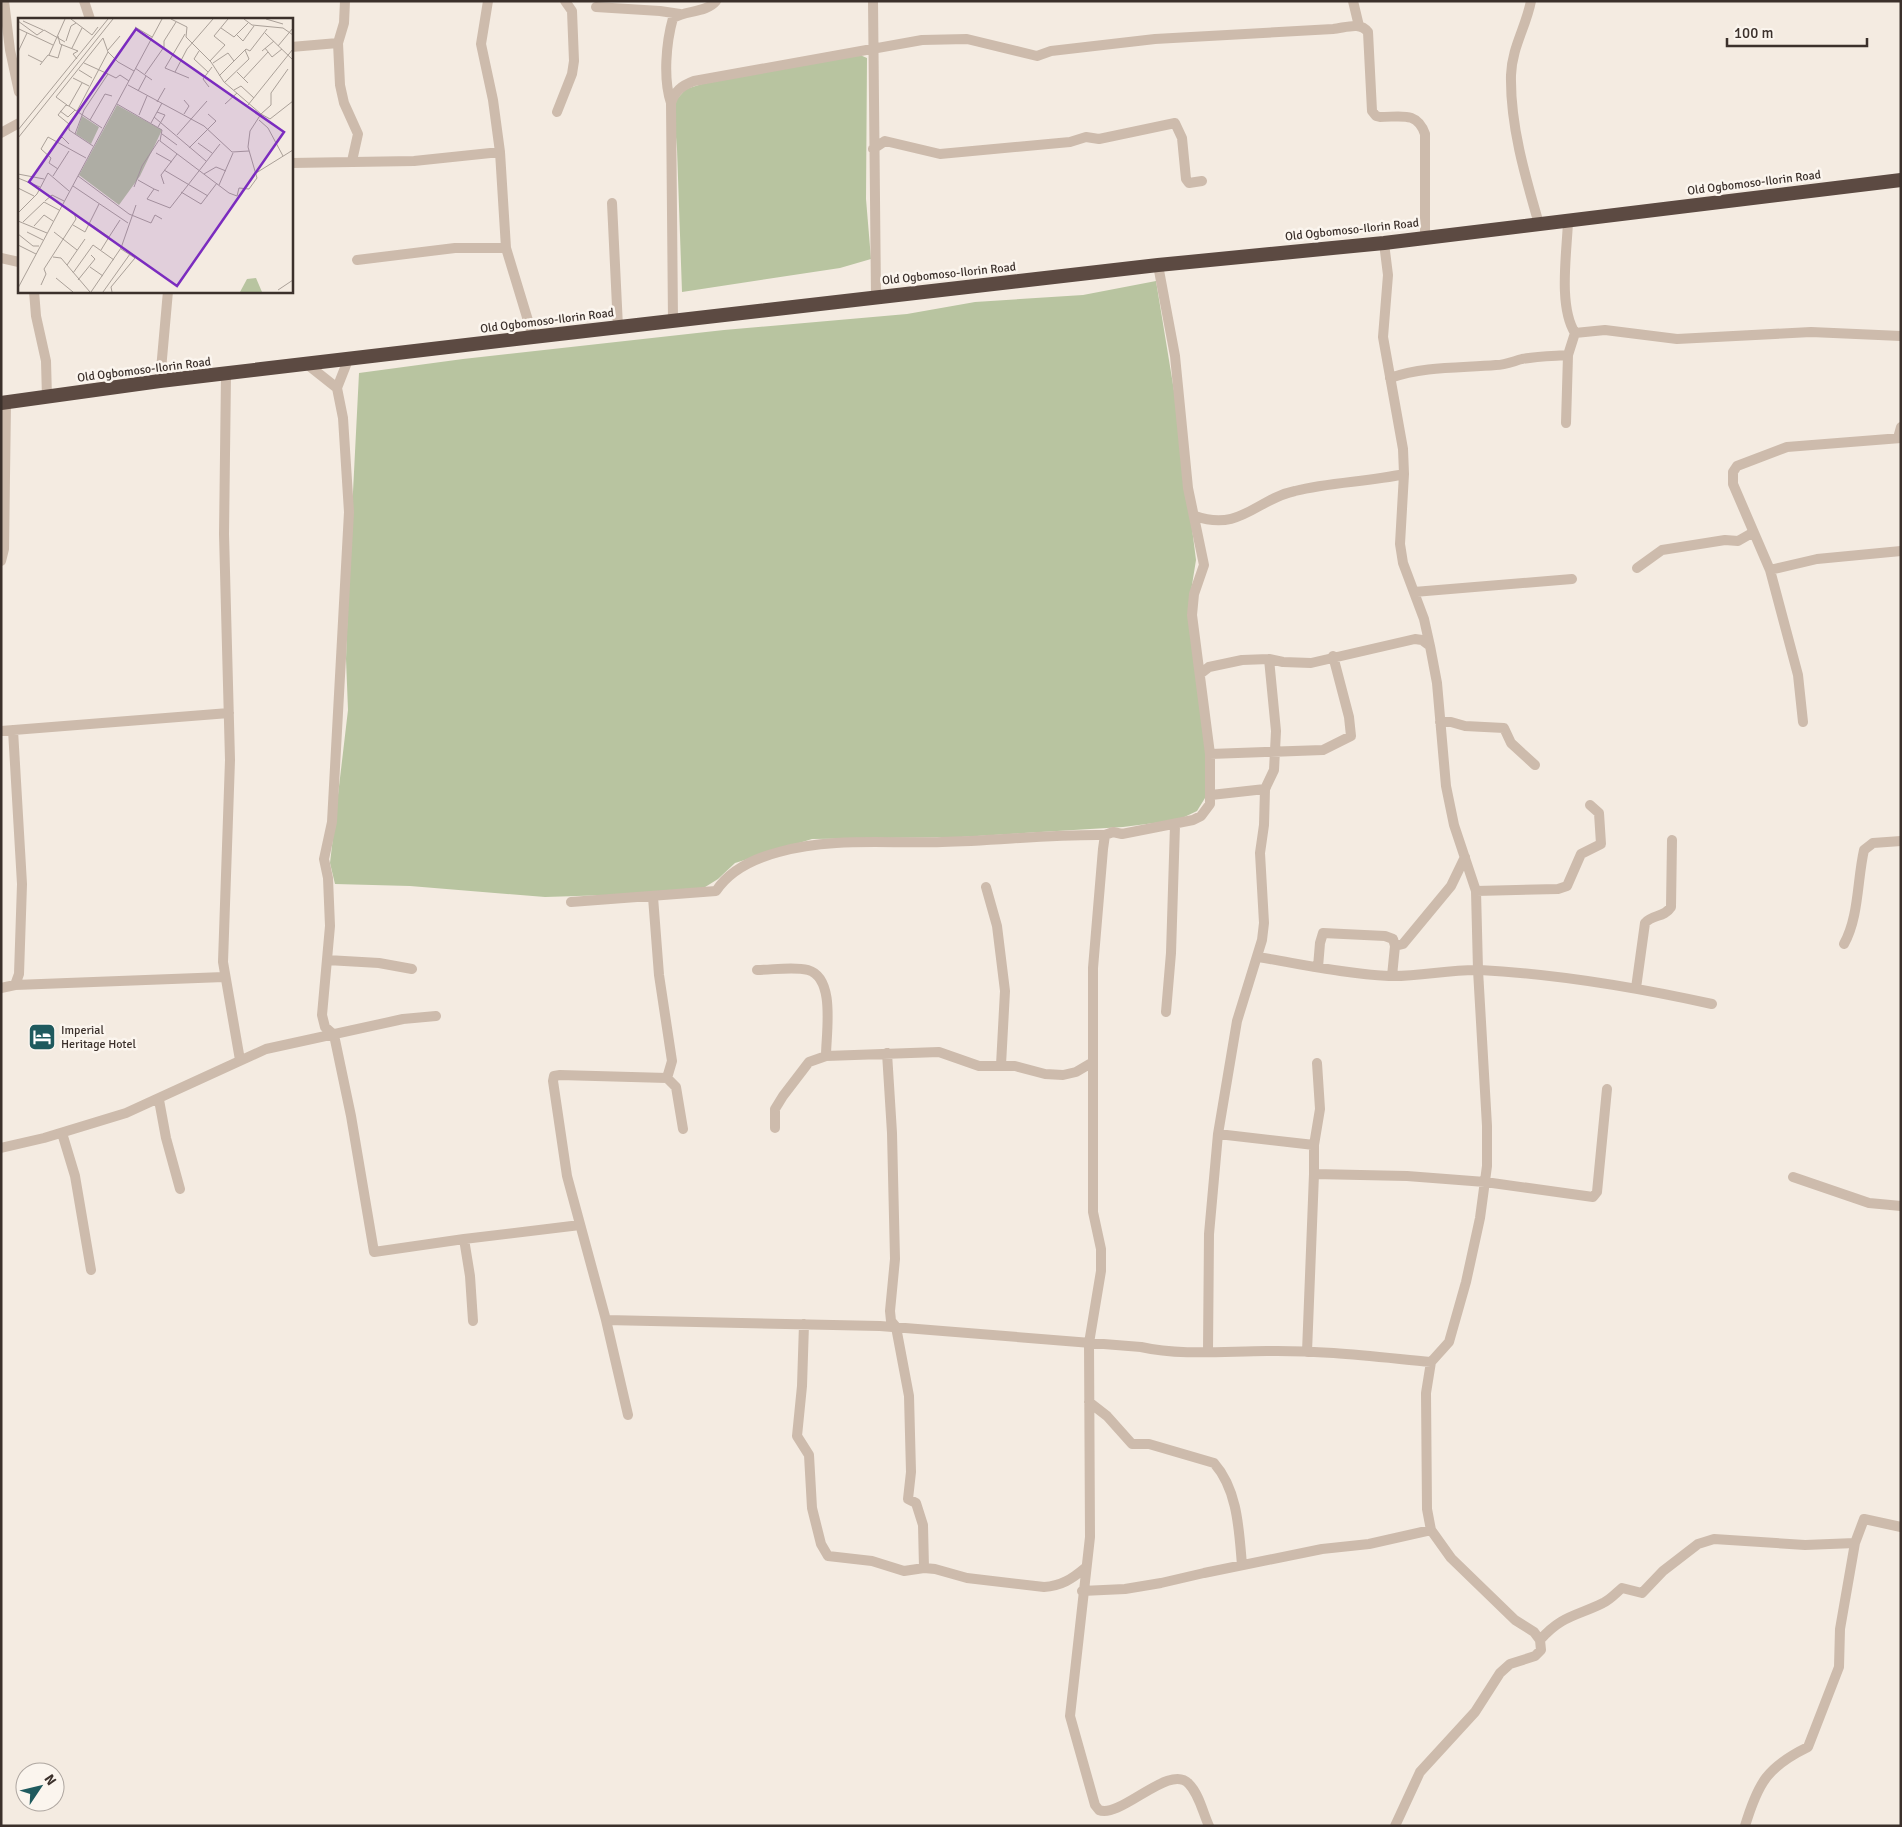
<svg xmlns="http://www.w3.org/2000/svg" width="1902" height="1827" font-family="Signika,sans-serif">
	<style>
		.green { fill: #b8c4a0 }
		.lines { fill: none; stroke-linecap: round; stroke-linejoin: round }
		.minor { stroke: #cdbbac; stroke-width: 10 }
		.highway { stroke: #5c4a42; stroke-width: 14 }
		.labels { text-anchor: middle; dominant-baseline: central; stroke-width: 5; stroke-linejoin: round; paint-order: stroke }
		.street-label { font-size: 12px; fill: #3b302b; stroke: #fbf5ee }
		.poi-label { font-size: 12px; fill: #3b302b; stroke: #fbf5ee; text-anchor: start }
		.inset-road { fill: none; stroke: #aaa098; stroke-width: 1 }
		.view { fill: #7b2cbf; fill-opacity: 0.15; stroke: #7b2cbf; stroke-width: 2.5 }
		.inset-edge { fill: none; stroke: #3b302b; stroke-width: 2.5 }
	</style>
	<rect width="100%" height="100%" fill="#f4ebe1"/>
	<path class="green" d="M860,55L867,58L866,199L871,259L840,268L682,292L677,149L674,113L676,100L686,89L702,84Z
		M1156,281L1177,409L1196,560L1188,610L1206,750L1205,798L1197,811L1178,820L1123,827L961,837L812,839L735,863L718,879L702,889L639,894L545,897L410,886L335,884L330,863L348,710L346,659L349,571L359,373L463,359L724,330L907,314L975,302L1083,295Z"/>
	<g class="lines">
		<path class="minor" d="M4,1L10,50L19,92
			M84,1L90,19
			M488,1L481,44L493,100L500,152L506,248L533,337
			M873,1L876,297
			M1353,1L1359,26
			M1531,1C1526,27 1512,47 1511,75C1510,125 1525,176 1539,224
			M596,7L660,11L680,14
			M338,43L340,85L344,103L358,134L352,161
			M291,47L338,43L344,23L345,1
			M671,103C675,91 681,86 694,81L922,40L967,39L1037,56L1051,51L1155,39L1333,29C1345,28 1360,21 1368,32L1372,111L1376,116L1380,117C1401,117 1417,111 1425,134V238
			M557,112L572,74L574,61L572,11L565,1
			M1,133L19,123
			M873,149L885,141L940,154L1070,142L1086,137L1099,139L1175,123L1182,138L1186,179L1189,183L1202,181
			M291,163L414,161L500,152
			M612,203L618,327
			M1568,221C1567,252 1558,306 1575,333
			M1384,243L1388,275L1383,337L1403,449L1404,474L1400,544L1403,563L1424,619L1430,646L1437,683L1446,786L1454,825L1476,891L1478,970L1487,1126V1166L1480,1218L1466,1282L1449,1342L1431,1362L1426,1393L1427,1509L1431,1530L1451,1558L1515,1620L1534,1632L1540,1640L1541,1650L1535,1656L1510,1664L1500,1673L1475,1712L1420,1772L1395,1826
			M1,258L19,262
			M357,260L455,248H506
			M1158,265L1175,356L1188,488L1204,565L1194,594L1192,615L1210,754V804L1201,816L1193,820L1122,834L1113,832L1105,835L1103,849L1093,968V1212L1101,1249V1271L1089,1343L1090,1537L1070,1716L1095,1805L1099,1810C1121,1819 1170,1762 1189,1784C1199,1794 1203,1813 1209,1826
			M34,291L36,316L46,361L47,398
			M673,321L671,103C663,79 666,43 673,18C686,10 706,13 716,1
			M1575,333L1605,330L1677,339L1811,332L1901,336
			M348,360L337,388L343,418L349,512L332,822L324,859L328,878L330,926L322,1015L325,1027L334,1035L351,1116L374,1252L464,1239L470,1276L473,1321
			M308,365L337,388
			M226,375L224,534L230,760L223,962L240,1060
			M1390,378C1424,366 1461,368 1496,365C1505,365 1514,361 1522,359C1537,356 1553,356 1568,355
			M160,381L168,291
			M1566,423L1568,355L1575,333
			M1898,438L1901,427
			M1195,516C1241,532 1256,499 1295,491C1331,482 1368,482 1404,474
			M1,561L4,549L6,403
			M1637,568L1662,550L1725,540L1738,541L1752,533
			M1770,570L1817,559L1901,551
			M1414,592L1572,579
			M1200,674L1209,667L1242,660L1269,659L1283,662L1311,663L1415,639L1422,640L1430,646
			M1440,722H1451L1465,726L1504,728L1511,743L1535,765
			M1803,722L1798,675L1770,570L1733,484V472L1737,466L1787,447L1901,438
			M1,731L229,713
			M1210,754L1323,750L1351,736L1349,717L1333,656
			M1211,795L1265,789
			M986,887L997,926L1005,991L1001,1065
			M1476,891L1558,889L1567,886L1581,854L1601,844L1599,813L1590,805
			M653,897L659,975L672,1061L667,1078
			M571,902L716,891C730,870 756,858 779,852C831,837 889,844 942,842C996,841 1051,834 1105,835
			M1844,944C1859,917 1857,881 1864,850L1873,843L1901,841
			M1395,946L1403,944L1451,886L1465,857
			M1258,957C1301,964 1346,974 1389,976C1419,977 1450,969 1480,970C1558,974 1635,987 1712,1004
			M327,960L379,963L412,969
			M1318,967L1320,943L1323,933L1385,936L1393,939L1395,946L1392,976
			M757,970C773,970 793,966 808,970C836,978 826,1033 826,1056
			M15,985L224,977
			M1,988L15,985L19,974L22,884L13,730
			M1636,988L1645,923C1653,914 1664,918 1671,907L1672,840
			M1166,1012L1171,953L1175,825
			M887,1053L892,1133L895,1259L890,1311L891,1321L896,1327L909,1396L911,1472L908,1499L916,1503L923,1525L924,1568
			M159,1100L166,1138L180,1189
			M775,1128V1109L783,1096L809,1062L826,1056L939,1052L979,1066H1015L1045,1074L1063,1075L1076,1072L1093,1062
			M683,1129L676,1087L667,1078L560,1075L554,1076L553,1081L567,1176L606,1320L880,1326L1141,1347C1181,1356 1227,1351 1267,1351C1322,1350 1377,1357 1431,1362
			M62,1133L75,1176L91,1270
			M1218,1134L1314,1145V1174L1407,1176L1485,1182L1593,1197L1597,1192L1607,1089
			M1314,1145L1320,1109L1317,1063
			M1,1148L44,1138L126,1113L266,1049L403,1019L436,1016
			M1793,1177L1869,1203L1901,1206
			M464,1239L580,1225
			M606,1320L628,1415
			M804,1324L802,1386L797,1436L809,1455L812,1508L821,1544L828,1556L872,1561L904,1571L924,1568L935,1569L967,1578L1044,1587C1061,1586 1072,1579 1085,1568
			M1208,1351L1209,1234L1218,1134L1237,1021L1262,940L1264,923L1260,853L1264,825L1265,789L1274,770L1276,731L1269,659
			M1307,1352L1314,1174
			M1089,1402L1107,1416L1132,1444H1149L1214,1463C1238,1490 1239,1531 1242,1565
			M1082,1591L1125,1589L1161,1583L1204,1573L1322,1549L1369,1544L1431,1530
			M1540,1640C1562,1615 1577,1616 1603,1603C1610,1600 1616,1593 1622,1588L1642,1593L1663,1571L1698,1544L1714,1539L1805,1545L1855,1543L1864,1519L1901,1527
			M1745,1826C1758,1783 1767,1767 1808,1747L1839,1667L1840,1629L1855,1543"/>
		<path class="highway" d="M1,403L160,381L533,337L1158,265L1384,243L1901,180"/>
	</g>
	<defs>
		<g id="hotel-square" transform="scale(1.4375)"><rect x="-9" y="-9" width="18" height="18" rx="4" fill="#1f5a5e" stroke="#fbf5ee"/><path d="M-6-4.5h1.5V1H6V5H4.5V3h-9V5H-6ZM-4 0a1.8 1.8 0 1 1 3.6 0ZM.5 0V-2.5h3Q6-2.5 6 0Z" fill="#fff"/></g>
	</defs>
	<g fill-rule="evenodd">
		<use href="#hotel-square" x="42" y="1037"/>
	</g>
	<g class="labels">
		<g class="street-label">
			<text transform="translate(1754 183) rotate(-7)">Old Ogbomoso-Ilorin Road</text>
			<text transform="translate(1352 230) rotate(-6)">Old Ogbomoso-Ilorin Road</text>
			<text transform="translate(949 274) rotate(-6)">Old Ogbomoso-Ilorin Road</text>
			<text transform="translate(547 321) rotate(-7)">Old Ogbomoso-Ilorin Road</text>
			<text transform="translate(144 370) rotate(-7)">Old Ogbomoso-Ilorin Road</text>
		</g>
		<g class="poi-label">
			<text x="61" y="1030">Imperial<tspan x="61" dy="14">Heritage Hotel</tspan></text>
		</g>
	</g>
	<g transform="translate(18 18)">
		<rect width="275" height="275" fill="#f4ebe1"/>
		<path d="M99,87L144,112L122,158L101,187L61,157ZM64,98L81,109L73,126L58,116ZM238,260L244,274H222L229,261Z" fill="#b8c4a0"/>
		<path class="inset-road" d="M53,1L74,17L80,9M226,1L234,7L265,10L275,17M248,1L265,6M0,3L19,17L26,12L47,24M5,3L25,12M117,9L134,19M203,10L216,19L230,5M1,11L35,27M247,15L275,42M167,16L147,50L171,60M219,17L225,23L236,8M40,18L42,26L60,33L55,36L59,41M85,20L90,34L100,44L116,53M48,23L53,8L58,5M260,28L275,10M54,30L64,10M247,30L254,39L264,31M90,32L102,18M181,33L176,41L190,54M244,33L256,23M0,34L9,15M10,37L24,44M31,37L47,1M192,43L207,27L196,18L210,1M66,45L90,56M195,45L210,35L216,43M22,47L30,37L40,40L44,26M117,50L134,62M270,51L253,75V87L243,96L252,101L275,83M61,52L74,60M157,54L169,31L195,1M219,54L230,65M127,56L146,29V23L158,4M201,58L228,31L232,33L249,11M55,60L71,68M225,61L250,34M207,64L231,41L227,32M64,65L51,88L48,87L40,97L51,106V112L75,128M110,67L186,108L214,134L231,133M191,69L185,61L194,49M216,72L223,68L236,80M120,73L128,58M166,82L171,88L166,96M139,84L147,70M99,86L144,112L142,123L211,175L219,178L221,170L231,171L239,160L230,129L232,113L243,96L206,64L193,44L168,19L169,9L153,1M207,86L219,75M49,87L38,79L85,20M230,87L275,31M51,88L84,110M42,93L50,99L57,92M59,93L90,34M139,94L147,97L140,109M121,97L129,78M136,99L188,143M72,102L87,76L94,78M241,102L250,110L265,138M133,105L144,85M0,112L90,1M57,116L66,92L90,56L98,60L102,57L111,63M144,116L159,127M159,117L189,83M0,120L95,1M38,125L44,119L51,126M180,125L194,135M171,130L198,103L190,96M138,135L154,144M40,151L31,145L33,140L23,131L30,119L68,140M146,152L190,178M238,155L275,132M0,156L26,161M186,156L198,149L208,153M35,158L51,133M60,158L111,196L133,205L137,197L144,201M0,160L22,169M120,162L136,171M146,166L143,157L159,136M201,167L215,135M55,168L110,205M116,169L124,148L141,122M0,170L16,178M141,173L136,171L129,181L152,190L202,126M163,174L183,186L199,165M27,183L34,177L46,183M0,195L19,176L30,155L51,173M0,203L29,215M5,204L26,184L41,192M71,205L91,219L83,232M55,207L67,214L81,186M16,208L26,197L35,203M9,214L25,222M36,214L59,232M0,216L15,228H21M91,219L102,202M0,227L18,236M35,239L43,240L72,274M49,247L67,221M72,249L85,258M26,251L58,201L56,195L44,187M55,255L75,227L96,242M38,260L55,274M60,262L77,241L73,237M23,267L28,256L26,251M0,270L144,1M260,272L275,262M73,274L103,230L118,187M85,274L112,236M94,274L93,269L117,240L103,231"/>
		<path class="view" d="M118,11L266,114L159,268L11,164Z"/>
		<rect width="275" height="275" class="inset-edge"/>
	</g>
	<rect width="1902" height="1827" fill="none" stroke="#3b302b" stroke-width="5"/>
	<g transform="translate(40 1787) rotate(55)"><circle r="24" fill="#fbf5ee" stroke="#aea6a0"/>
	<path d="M0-4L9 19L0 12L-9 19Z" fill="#1f5a5e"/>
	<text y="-8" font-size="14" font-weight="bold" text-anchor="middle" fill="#3b302b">N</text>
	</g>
	<path d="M1727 38v8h140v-8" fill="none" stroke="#3b302b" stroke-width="2.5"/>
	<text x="1734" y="38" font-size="15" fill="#3b302b" stroke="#fbf5ee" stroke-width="4" paint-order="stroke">100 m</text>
</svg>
